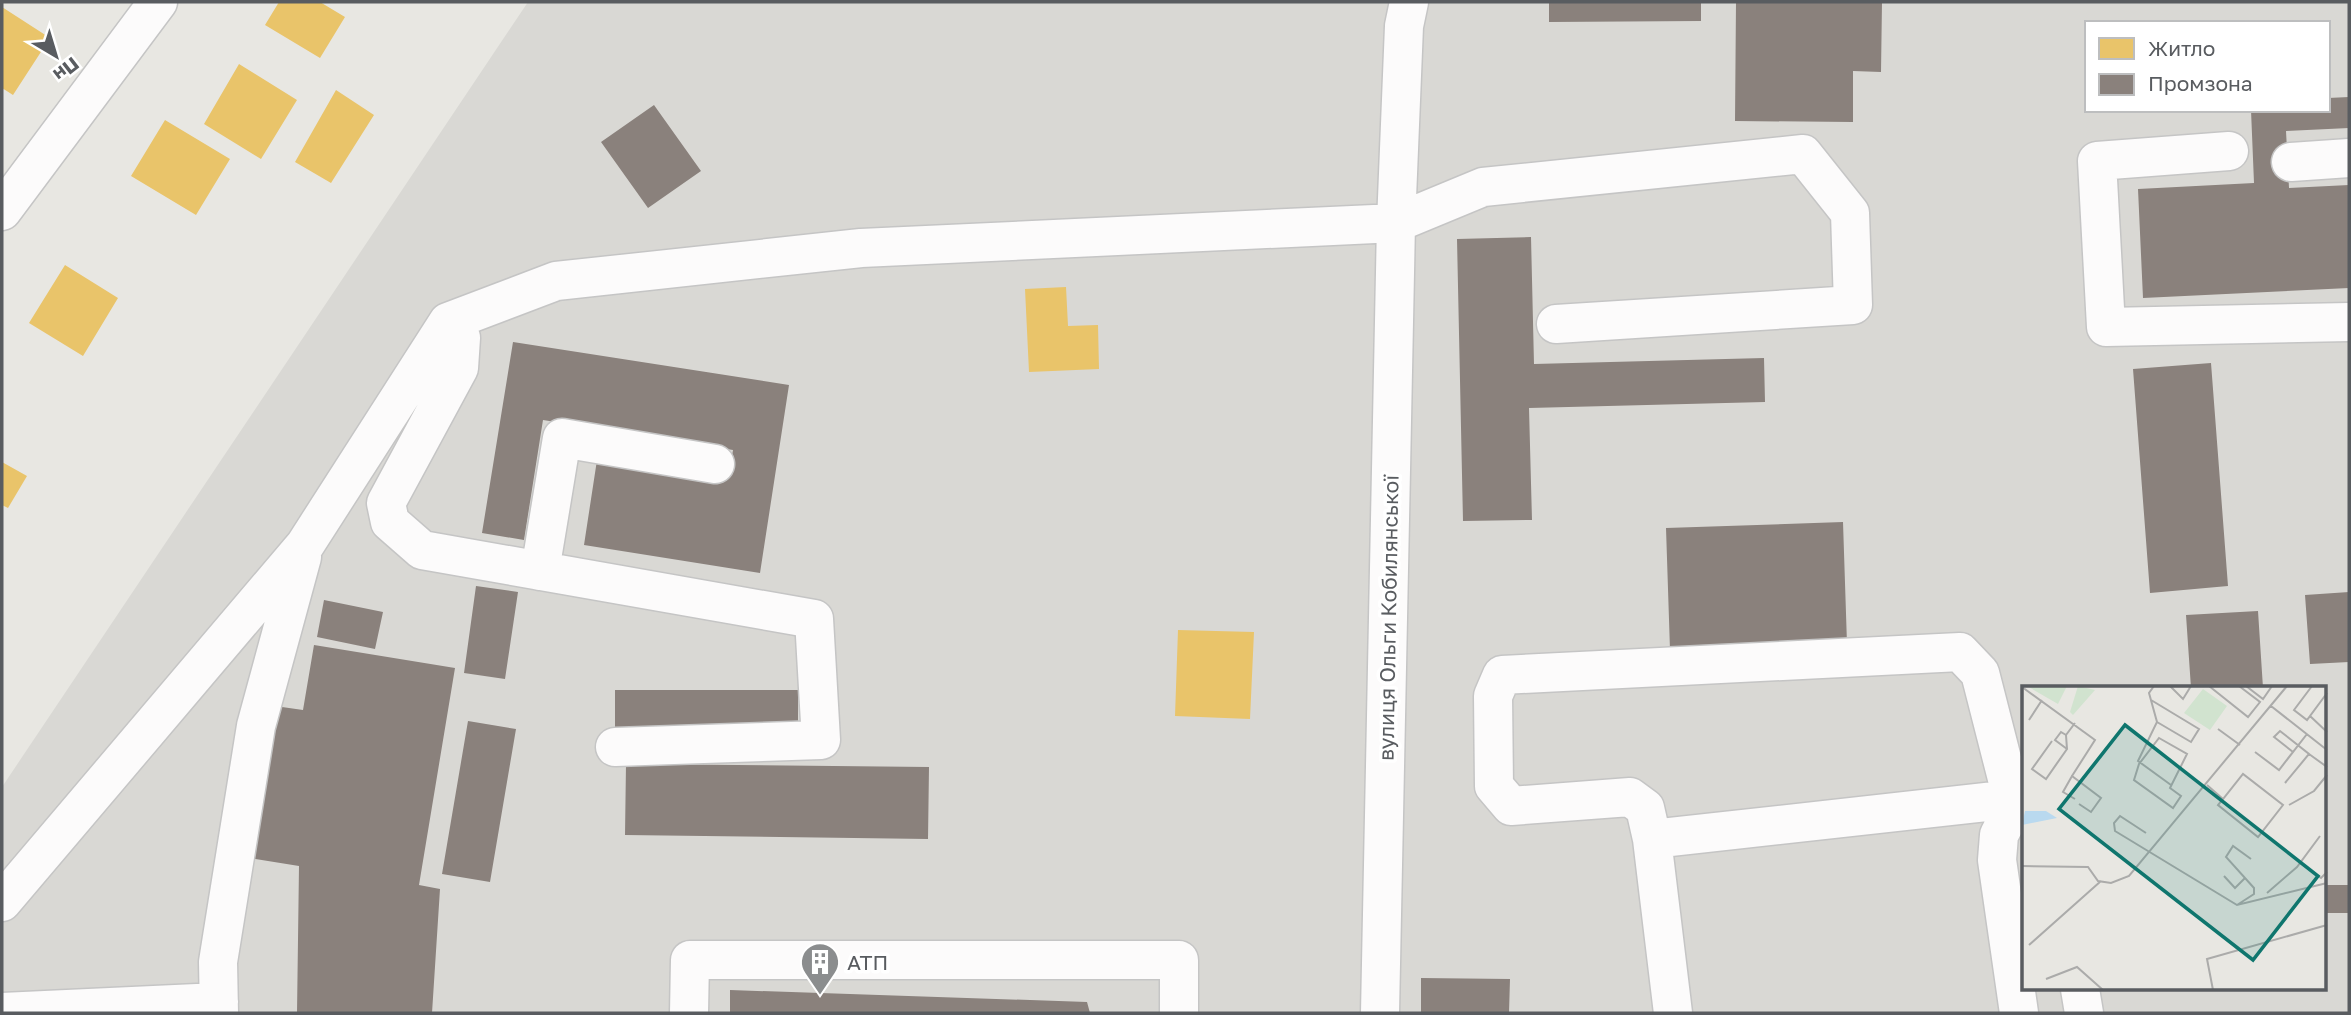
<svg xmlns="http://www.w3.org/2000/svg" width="2351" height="1015" font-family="'Golos Text',sans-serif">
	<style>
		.industrial { fill: #d9d8d4; fill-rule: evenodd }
		.homes { fill: #e9c46a }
		.industry { fill: #8a817c }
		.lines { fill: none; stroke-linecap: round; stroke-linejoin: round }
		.minor-casing { stroke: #c5c5c5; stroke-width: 41 }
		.minor { stroke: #fcfbfb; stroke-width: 38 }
		.labels { text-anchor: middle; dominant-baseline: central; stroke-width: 7; stroke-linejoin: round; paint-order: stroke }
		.street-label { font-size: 21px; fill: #595c60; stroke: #fff }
		.poi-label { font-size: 21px; fill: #595c60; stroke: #fff; text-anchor: start }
		.inset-road { fill: none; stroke: #ababaa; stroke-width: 2 }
		.view { fill: #0f766e; fill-opacity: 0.15; stroke: #0f766e; stroke-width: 3.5 }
		.inset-edge { fill: none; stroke: #595c60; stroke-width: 3.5 }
	</style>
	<rect width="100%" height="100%" fill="#e8e7e2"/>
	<path class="industrial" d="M528,2H2349V1013H2V787ZM2087,23H2328V110H2087ZM2024,688H2325V989H2024Z"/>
	<path class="homes" d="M279,2H320L345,17L320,58L265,25Z
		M2,7L50,38L13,95L2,88Z
		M239,64L297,100L261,159L204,124Z
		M336,90L374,115L331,183L295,162Z
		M165,120L230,159L196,215L131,176Z
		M65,265L118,298L83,356L29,323Z
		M1066,287L1068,326L1098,325L1099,369L1029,372L1025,289Z
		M2,462L27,476L8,508L2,505Z
		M1178,630L1254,632L1250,719L1175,716Z"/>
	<path class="industry" d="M1549,2H1701V21L1549,22Z
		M1736,2H1882L1881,72L1853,71V122L1735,121Z
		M2349,97V128L2286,131L2289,188L2349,185V288L2143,298L2138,189L2254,183L2251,110H2328V98Z
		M654,105L701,171L648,208L601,142Z
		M1531,237L1534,364L1764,358L1765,402L1529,408L1532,520L1463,521L1457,239Z
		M513,342L789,385L760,573L584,545L597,460L728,480L733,450L543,420L524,540L482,533Z
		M2211,363L2228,586L2150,593L2133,369Z
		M1843,522L1847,644L1670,650L1666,528Z
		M476,586L518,592L505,679L464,673Z
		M2349,592V662L2310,664L2305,595Z
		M324,600L383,612L375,649L317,637Z
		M2258,611L2263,688H2191L2186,615Z
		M314,645L455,668L419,885L440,889L432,1013H297L299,866L244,857L268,705L303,710Z
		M615,690H798V735H615Z
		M468,721L516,729L490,882L442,874Z
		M626,764L929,767L928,839L625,835Z
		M2325,885H2349V913H2325Z
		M1421,978L1510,979L1509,1013H1421Z
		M730,990L1087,1002L1090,1013H730Z"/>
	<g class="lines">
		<g class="minor-casing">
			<path id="minor" d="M2229,151L2097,161L2106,327L2349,322
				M2291,162L2349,158
				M2,211L158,2
				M448,322L461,338L459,368L386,503L390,522L422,550L814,619L821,740L615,747
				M540,571L562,438L715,464
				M1652,839L1995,801L2024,811
				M2,902L305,545L448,322L556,281L861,248L1396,223L1483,187L1803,154L1850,213L1853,305L1556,324
				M2080,989L2084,1013
				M2,1012L219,1002
				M219,1013L218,962L256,726L302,557
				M689,1013L690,960H1179V1013
				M1380,1013L1396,223L1404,26L1409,2
				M1673,1013L1652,839L1645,808L1630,797L1511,806L1494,786L1493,696L1502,675L1960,652L1980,673L2014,806L1999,835L1997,860L2019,1013"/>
		</g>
		<use href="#minor" class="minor"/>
	</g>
	<defs>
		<g id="building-pin" transform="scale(2.0125)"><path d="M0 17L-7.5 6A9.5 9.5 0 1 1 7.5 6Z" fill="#8b8d8e" stroke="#fff"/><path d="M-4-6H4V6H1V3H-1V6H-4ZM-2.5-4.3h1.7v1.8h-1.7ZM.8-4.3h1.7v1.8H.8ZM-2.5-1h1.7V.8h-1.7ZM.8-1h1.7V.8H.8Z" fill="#fff"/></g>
	</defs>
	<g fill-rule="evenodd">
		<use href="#building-pin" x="820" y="962"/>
	</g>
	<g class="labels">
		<g class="street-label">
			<text transform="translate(1388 618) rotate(-89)">вулиця Ольги Кобилянської</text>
		</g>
		<g class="poi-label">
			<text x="847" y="962">АТП</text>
		</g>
	</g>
	<g transform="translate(2022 686)">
		<rect width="304" height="304" fill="#e8e7e2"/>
		<path d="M5,0H45L36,18ZM56,0L73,4L51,29L48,26ZM181,3L205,20L188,44L162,27Z" fill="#d1e3cf"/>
		<path d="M3,125H24L35,132L0,139Z" fill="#b9d9ef"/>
		<path class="inset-road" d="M132,0L127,7L135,36L116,75L149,99M148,0L161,13L169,0M187,0L226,31L238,16L217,0M224,0L241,13L250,0M290,0L272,24L285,34L305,7M0,1L73,54L50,90L79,112L69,126L57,118M129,14L177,43L169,56L135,36M249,20L305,64M288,30L305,46M7,34L20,14M196,43L218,59M44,49L39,46L33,54L45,63M137,52L165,68L148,102L159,110L151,122L112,94L117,78ZM30,55L10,83L24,93L45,63L44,49L53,37M233,66L257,84L285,48M287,68L305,81M50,90L41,106L53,113M263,97L287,68L258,45L252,51L271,66M185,99L201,113L221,88L261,119L236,151L196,119L201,113M267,119L292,105L305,89M124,147L98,130L92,137L93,145L215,219L305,197M278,177L299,192L305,186M0,180L66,181L76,195L89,197L107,190L265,0M202,190L213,202L223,192M245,207L275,181L298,150M215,219L232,208V202L204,171L211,160L229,173M7,259L79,195M24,293L55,281L81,304M191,304L185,273L305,239"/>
		<path class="view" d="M103,39L296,190L231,274L37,123Z"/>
		<rect width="304" height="304" class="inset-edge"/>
	</g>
	<rect width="2351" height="1015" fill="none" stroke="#595c60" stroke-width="7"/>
	<rect x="2085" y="21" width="245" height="91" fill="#ffffff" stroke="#bdbebf" stroke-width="2"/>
	<rect x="2099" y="38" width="35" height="21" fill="#e9c46a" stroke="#bdbebf" stroke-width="2"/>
	<text x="2148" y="56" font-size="21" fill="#595c60">Житло</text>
	<rect x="2099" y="74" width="35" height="21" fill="#8a817c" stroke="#bdbebf" stroke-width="2"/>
	<text x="2148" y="91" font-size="21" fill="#595c60">Промзона</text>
	<g transform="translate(56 56) rotate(142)" stroke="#ffffff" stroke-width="5" paint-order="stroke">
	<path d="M0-5L12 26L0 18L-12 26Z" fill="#595c60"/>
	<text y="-10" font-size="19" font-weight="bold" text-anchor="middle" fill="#595c60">Пн</text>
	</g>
</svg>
